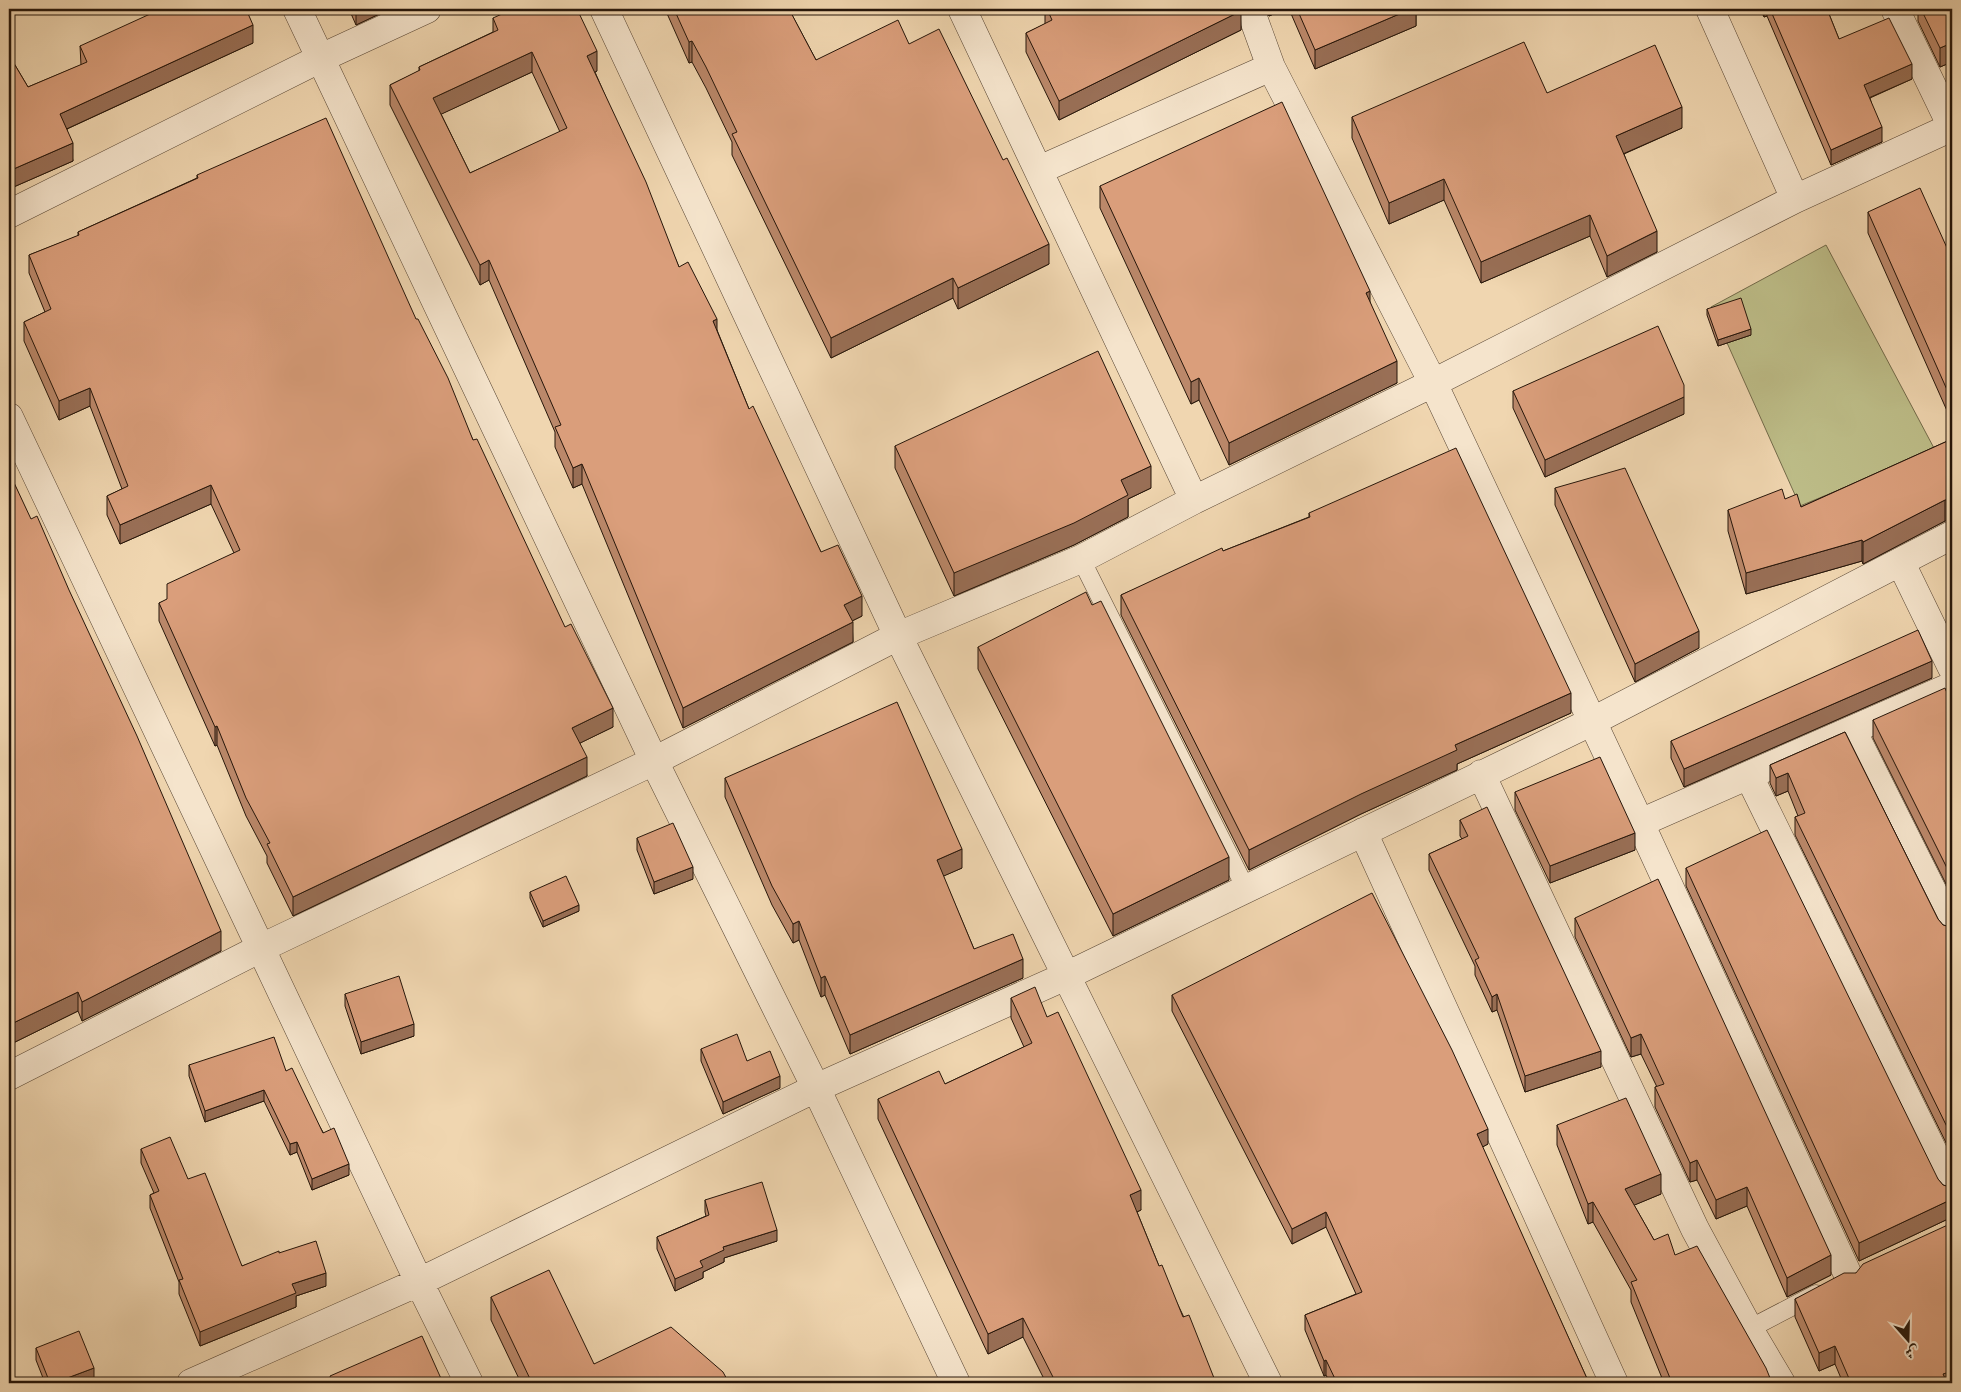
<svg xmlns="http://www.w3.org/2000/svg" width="1961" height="1392" font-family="'IM FELL Double Pica',Amiri,serif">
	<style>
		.green { fill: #bdbd88; stroke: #726a49 }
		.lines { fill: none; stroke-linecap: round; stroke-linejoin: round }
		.lane-casing { stroke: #584634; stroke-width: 19 }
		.street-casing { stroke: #584634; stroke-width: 29 }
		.lane { stroke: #f5e4cc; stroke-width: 18 }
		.street { stroke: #f5e4cc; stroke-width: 28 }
		.wall { fill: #bb886a; stroke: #26160a; fill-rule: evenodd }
		.shaded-wall { fill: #996f56; stroke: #26160a }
		.building { fill: #da9e7b; stroke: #26160a; fill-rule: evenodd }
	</style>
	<rect width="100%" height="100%" fill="#f0d6b0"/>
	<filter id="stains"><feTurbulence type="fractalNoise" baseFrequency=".004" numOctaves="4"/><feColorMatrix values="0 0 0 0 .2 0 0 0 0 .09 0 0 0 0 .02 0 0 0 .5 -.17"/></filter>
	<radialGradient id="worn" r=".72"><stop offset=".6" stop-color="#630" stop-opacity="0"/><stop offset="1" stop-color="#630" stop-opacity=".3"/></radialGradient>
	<path class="green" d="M1826,245L1935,450L1800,506L1711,307Z"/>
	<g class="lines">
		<g class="lane-casing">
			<path id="lane" d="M1081,559L1246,889
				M1749,1329L1816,1294"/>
		</g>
		<g class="street-casing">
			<path id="street" d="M297,9L654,761L816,1088L956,1383
				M604,9L898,636L1268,1383
				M962,9L1194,500
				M1250,9L1271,67L1433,383L1640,823L1849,1277
				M1710,9L1795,199
				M1895,9L1952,127
				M1039,170L1271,67
				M9,214L321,58L427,9
				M9,417L419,1282L469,1383
				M1901,563L1952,668
				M1852,730L1952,930
				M1481,774L1695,1229L1749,1329L1781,1383
				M1749,776L1952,1190
				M1640,823L1952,686
				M1363,832L1614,1383
				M9,1076L261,948L654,761L898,636L1081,559L1194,500L1433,383L1795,199L1952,127
				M191,1383L419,1282L816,1088L1066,976L1246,889L1591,722L1952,535"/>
		</g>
		<use href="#lane" class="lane"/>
		<use href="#street" class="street"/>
	</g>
	<path class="wall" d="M349,9H390L356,25Z
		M665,9H806L792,15L816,60L909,44L1049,264L958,309L953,298L831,358L732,155V142L706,88L692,62L689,63Z
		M1045,9H1240L1241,30L1059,120L1026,52V33L1045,24Z
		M1266,9H1285L1269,16Z
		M1289,9H1416V26L1315,69Z
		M1760,9H1827L1839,39L1912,79L1870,98L1882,142L1831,165L1767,16L1764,17Z
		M1918,9H1952V78L1947,64L1940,67L1918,21Z
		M493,18L597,71L595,72L679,267L717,330L749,409L821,552L862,616L852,621L853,642L683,728L582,484L573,488L555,447V432L489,280L480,285L390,105V85L419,71V67L493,32ZM532,72L560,132L470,173L441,114Z
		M253,43L67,129L73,161L9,189V55L28,87L81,65L80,46Z
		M1547,93L1682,128L1624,154L1657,252L1607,277L1590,236L1481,283L1444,200L1389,224L1352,138V117Z
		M197,175L416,319L473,440L613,727L580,743L587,776L293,916L267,863V856L246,816L217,745L215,746L159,621V603L167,600L234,553L211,504L120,544L107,515V496L122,489L90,406L59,420L24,341V322L45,312L29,273V255L78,236V232L197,178Z
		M1100,186L1370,302L1397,383L1229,465L1199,400L1191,404L1100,208Z
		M1868,212L1952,259V422L1868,233Z
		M1707,309L1751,335L1718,346L1707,315Z
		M1513,391L1684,414L1545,477L1513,408Z
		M1952,439V520L1945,521L1863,564L1862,561L1746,594L1728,531V510L1785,499L1801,507Z
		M895,446L1151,488L1128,499V517L1074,545L954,596L895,468Z
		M9,472L221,951L82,1021L78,1011L9,1045Z
		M1555,488L1699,648L1635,682L1555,505Z
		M1309,513L1571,713L1457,764V770L1361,814L1249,870L1121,615V595L1223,551L1309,517Z
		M978,647L1229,880L1113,936L978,669Z
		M1932,678L1684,787L1671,758V741Z
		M1952,705V896L1873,738V720Z
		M1845,732L1938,919L1943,925L1951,927H1952V1155L1795,835V817L1798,816L1788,791L1776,796L1770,783V765Z
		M725,778L962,868L943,876L974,949L1023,978L850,1054L825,995L821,997L799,940L793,943L772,905L725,797Z
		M1515,792L1635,850L1550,883L1515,810Z
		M1460,820L1601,1067L1525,1092L1497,1010L1492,1012L1475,975V966L1429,870V854L1462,839L1460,836Z
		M637,838L693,879L654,894L637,850Z
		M1686,868L1938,1179L1943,1185L1950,1187H1952V1220L1948,1219L1859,1261L1686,886Z
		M530,892L579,911L543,927L530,898Z
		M1575,918L1831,1275L1787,1297L1747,1206L1716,1219L1697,1180L1690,1182L1655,1107V1087H1657L1641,1054L1631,1057L1575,937Z
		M345,994L414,1036L361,1054L345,1006Z
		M1172,995L1488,1144L1482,1147L1589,1383H1330L1326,1375L1324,1376L1305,1330V1315L1356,1294L1326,1227L1292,1244L1172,1011Z
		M1011,998L1047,1017L1141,1210L1137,1212L1159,1266L1216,1383H1046L1023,1337L988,1354L878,1119V1099L945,1084L1024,1047L1011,1018Z
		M701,1049L747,1061L780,1088L723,1114L701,1061Z
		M189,1065L286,1071L349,1175L312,1190L297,1152L290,1155L264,1101L205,1122L189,1076Z
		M1557,1125L1661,1194L1634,1205L1654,1240L1675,1255L1772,1383H1664L1631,1302V1290L1593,1222L1588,1224L1557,1145Z
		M141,1149L188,1179L242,1266L279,1253L326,1286L296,1296V1307L200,1346L179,1294V1282L150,1208V1195L154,1193L141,1163Z
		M705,1200L777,1241L724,1258V1262L703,1272V1278L675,1291L657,1249V1237L706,1216L705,1212Z
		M1856,1273L1952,1383H1843L1835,1364L1819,1371L1795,1317V1299Z
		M491,1297L594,1364L729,1383H521L491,1320Z
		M36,1348L94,1380L84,1383H45L36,1360Z"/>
	<path class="shaded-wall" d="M356,9H390L356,25Z
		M783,9H806L783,19Z
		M1269,9H1285L1269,16Z
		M1411,9H1416V26L1315,69V50Z
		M1503,9H1510L1503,12Z
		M1764,9H1767V16L1764,17Z
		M1241,11V30L1059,120V101Z
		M253,25V43L60,132V114Z
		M692,41V62L689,63V42Z
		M1947,45V64L1940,67V48Z
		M597,51V71L587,76V56Z
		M532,52V72L433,118V98Z
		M1912,64V79L1864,100V85Z
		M1682,107V128L1616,157V136Z
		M1882,127V142L1831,165V150Z
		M73,143V161L9,189V171Z
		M1444,179V200L1389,224V203Z
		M1590,215V236L1481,283V262Z
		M1657,231V252L1607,277V256Z
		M1049,244V264L958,309V288Z
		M489,260V280L480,285V265Z
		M953,278V298L831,358V338Z
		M1370,291V313L1366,293Z
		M717,319V339L713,321Z
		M1751,329V335L1718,346V340Z
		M1397,361V383L1229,465V443Z
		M1199,378V400L1191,404V382Z
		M90,388V406L59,420V401Z
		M1684,397V414L1545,477V460Z
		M582,464V484L573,488V468Z
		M1151,466V488L1128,499V517L1074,545L954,596V573L1121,480Z
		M211,485V504L120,544V525Z
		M1945,500V521L1863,564V542Z
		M1862,540V561L1746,594V573Z
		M862,596V616L844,625V605Z
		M853,622V642L683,728V708Z
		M1699,631V648L1635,682V664Z
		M1932,661V678L1684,787V769Z
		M1571,693V713L1457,764V770L1361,814L1249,870V850L1455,745Z
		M613,708V727L572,747V728Z
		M217,726V745L215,746V727Z
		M587,757V776L293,916V897Z
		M1788,773V791L1776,796V778Z
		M1635,833V850L1550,883V866Z
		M962,849V868L937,879V860Z
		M1229,857V880L1113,936V914Z
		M693,867V879L654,894V882Z
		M579,905V911L543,927V921Z
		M799,921V940L793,943V924Z
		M221,931V951L82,1021V1002Z
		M1023,959V978L850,1054V1035Z
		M825,976V995L821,997V978Z
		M78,992V1011L9,1045V1025Z
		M1497,994V1010L1492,1012V997Z
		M414,1024V1036L361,1054V1042Z
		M1641,1034V1054L1631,1057V1038Z
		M1601,1051V1067L1525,1092V1076Z
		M780,1076V1088L723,1114V1102Z
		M264,1090V1101L205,1122V1111Z
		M1488,1129V1144L1477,1150V1134Z
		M297,1142V1152L290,1155V1144Z
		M1697,1160V1180L1690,1182V1163Z
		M349,1164V1175L312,1190V1179Z
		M1661,1174V1194L1625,1209V1189Z
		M1747,1187V1206L1716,1219V1200Z
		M1141,1190V1210L1130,1215V1195Z
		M1948,1201V1219L1859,1261V1243Z
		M1593,1202V1222L1588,1224V1204Z
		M1326,1212V1227L1292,1244V1229Z
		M14,1214V1220L9,1223V1217Z
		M777,1230V1241L724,1258V1262L703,1272V1278L675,1291V1279L700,1261L723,1247Z
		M1831,1255V1275L1787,1297V1278Z
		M326,1273V1286L296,1296V1307L200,1346V1332L292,1284Z
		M1023,1318V1337L988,1354V1334Z
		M1835,1346V1364L1819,1371V1353Z
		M1326,1360V1375L1324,1376V1361Z
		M94,1368V1380L84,1383H54Z
		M1952,1371V1383H1943V1374Z"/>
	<path class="building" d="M161,9H246L253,25L60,114L73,143L9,171V55L28,87L87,62L80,46Z
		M513,9H577L597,51L587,56L646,182L679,267L688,262L717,319L713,321L749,409L753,406L821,552L838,545L862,596L844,605L853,622L683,708L582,464L573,468L555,427L561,425L489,260L480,265L390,85L420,70L419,67L498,30L493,18ZM532,52L567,128L470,173L433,98Z
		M674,9H789L816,60L898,20L909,44L939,29L1003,160L1007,158L1049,244L958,288L953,278L831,338L732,134L737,132L706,67L692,41L689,42Z
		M1047,9H1240L1241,11L1059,101L1026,33L1052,20Z
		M1297,9H1411L1315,50Z
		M1770,9H1827L1839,39L1889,18L1912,64L1864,85L1882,127L1831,150Z
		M1921,9H1952V59L1947,45L1940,48Z
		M1524,42L1547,93L1655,45L1682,107L1616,136L1657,231L1607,256L1590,215L1481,262L1444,179L1389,203L1352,117Z
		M1282,102L1370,291L1366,293L1397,361L1229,443L1199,378L1191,382L1100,186Z
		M326,118L416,319H418L448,378L473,440L477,439L565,627L571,624L613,708L572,728L587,757L293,897L267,844L270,843L246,798L217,726L215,727L159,603L167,599V584L240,550L211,485L120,525L107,496L128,486L90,388L59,401L24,322L51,309L29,255L79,235L78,232L198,178L197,175Z
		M1920,188L1952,259V401L1868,212Z
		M1741,298L1751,329L1718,340L1707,309Z
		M1658,326L1684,385V397L1545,460L1513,391Z
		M1098,351L1151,466L1121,480L1128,495L1074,523L954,573L895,446Z
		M1952,439V499L1945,500L1863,542L1862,540L1746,573L1728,510L1782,489L1785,499L1797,494L1801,507Z
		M1456,448L1571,693L1455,745L1457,750L1361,794L1249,850L1121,595L1222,548L1223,551L1310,517L1309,513Z
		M1625,468L1699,631L1635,664L1555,488Z
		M9,472L31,519L37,516L69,590L137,736L221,931L82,1002L78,992L9,1025V893L10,892L9,889Z
		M1086,592L1092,605L1101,601L1229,857L1113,914L978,647Z
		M1918,630L1932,661L1684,769L1671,741Z
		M1945,688L1952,705V878L1873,720Z
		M897,702L962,849L937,860L974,949L1013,934L1023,959L850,1035L825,976L821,978L799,921L793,924L772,886L725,778Z
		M1845,732L1938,919L1943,925L1951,927H1952V1137L1795,817L1805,813L1788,773L1776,778L1770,765Z
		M1600,757L1635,833L1550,866L1515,792Z
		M1487,807L1601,1051L1525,1076L1497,994L1492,997L1475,960L1479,958L1429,854L1468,836L1460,820Z
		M673,823L693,867L654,882L637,838Z
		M1767,830L1938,1179L1943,1185L1950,1187H1952V1202L1948,1201L1859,1243L1686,868Z
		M566,876L579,905L543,921L530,892Z
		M1658,879L1831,1255L1787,1278L1747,1187L1716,1200L1697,1160L1690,1163L1655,1087L1664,1084L1641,1034L1631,1038L1575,918Z
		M1372,893L1452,1050L1488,1129L1477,1134L1589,1383H1337L1326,1360L1324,1361L1305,1315L1362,1292L1326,1212L1292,1229L1172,995Z
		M399,976L414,1024L361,1042L345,994Z
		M1035,987L1047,1017L1058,1012L1141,1190L1130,1195L1159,1266L1162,1265L1183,1317L1189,1315L1216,1383H1056L1023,1318L988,1334L878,1099L939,1071L945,1084L1032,1043L1011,998Z
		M737,1034L747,1061L770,1051L780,1076L723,1102L701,1049Z
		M274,1037L286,1071L292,1068L323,1133L334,1128L349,1164L312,1179L297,1142L290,1144L264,1090L205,1111L189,1065Z
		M1626,1098L1661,1174L1625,1189L1654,1240L1668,1234L1675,1255L1697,1246L1766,1368L1772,1383H1672L1631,1282L1637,1280L1593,1202L1588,1204L1557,1125Z
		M170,1137L188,1179L205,1173L242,1266L279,1251V1253L316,1241L326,1273L292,1284L296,1293L200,1332L179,1280L183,1279L150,1195L159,1191L141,1149Z
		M762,1182L777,1230L723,1247L724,1250L700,1261L703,1267L675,1279L657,1237L709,1215L705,1200Z
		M9,1204L14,1214L9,1217Z
		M1952,1223V1371L1943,1374L1947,1383H1851L1835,1346L1819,1353L1795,1299L1844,1273H1856L1863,1264Z
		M549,1270L594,1364L671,1327L723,1372L729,1383H532L491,1297Z
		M79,1331L94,1368L54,1383H50L36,1348Z
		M422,1336L443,1383H322L331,1379L330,1376Z
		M1224,1381L1225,1383H1219Z"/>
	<rect width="1961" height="1392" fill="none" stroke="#f0d6b0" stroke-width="30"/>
	<rect x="10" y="10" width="1941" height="1372" fill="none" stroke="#26160a" stroke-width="2.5"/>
	<rect x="15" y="15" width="1931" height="1362" fill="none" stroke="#26160a"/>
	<g transform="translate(1908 1340) rotate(160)" stroke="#f5e4cc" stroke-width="4" paint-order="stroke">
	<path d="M0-4L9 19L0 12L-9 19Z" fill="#26160a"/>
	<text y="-8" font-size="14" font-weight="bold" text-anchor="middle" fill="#26160a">ش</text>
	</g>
	<rect width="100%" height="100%" filter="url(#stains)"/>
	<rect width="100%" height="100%" fill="url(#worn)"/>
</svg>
